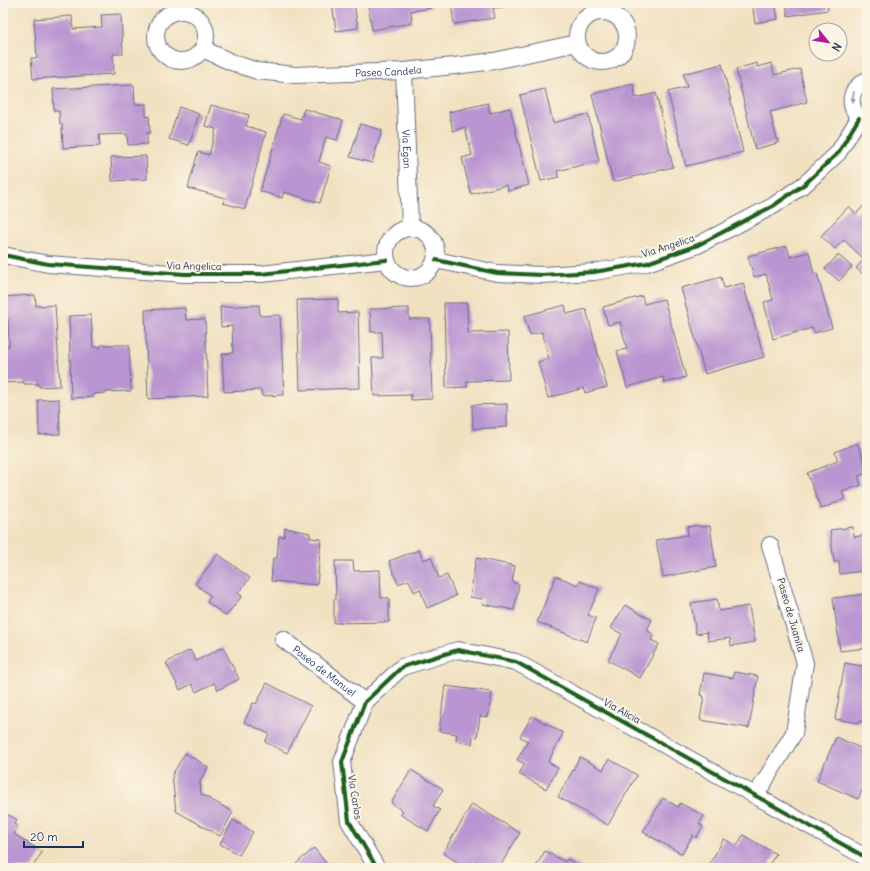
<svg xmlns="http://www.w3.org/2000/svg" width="870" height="871" font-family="Delius,sans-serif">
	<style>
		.building { fill: #b995d1 }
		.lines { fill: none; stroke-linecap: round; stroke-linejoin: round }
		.street-casing { stroke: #666d81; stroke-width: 18 }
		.street { stroke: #fff; stroke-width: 16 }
		.cycleway-casing { stroke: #fcf5e5; stroke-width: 6 }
		.cycleway { stroke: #1b5e20; stroke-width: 4 }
		.oneway { fill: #8d97ae }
		.labels { text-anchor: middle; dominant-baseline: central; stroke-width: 4; stroke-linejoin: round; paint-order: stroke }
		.street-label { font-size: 10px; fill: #1b2f5e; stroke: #fcf5e5 }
	</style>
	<rect width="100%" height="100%" fill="#fcf5e5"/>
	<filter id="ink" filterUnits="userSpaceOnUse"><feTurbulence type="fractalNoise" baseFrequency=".025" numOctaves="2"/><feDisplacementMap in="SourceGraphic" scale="8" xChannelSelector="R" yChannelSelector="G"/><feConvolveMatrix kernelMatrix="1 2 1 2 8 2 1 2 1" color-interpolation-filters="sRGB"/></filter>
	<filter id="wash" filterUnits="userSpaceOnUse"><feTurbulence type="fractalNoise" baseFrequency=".012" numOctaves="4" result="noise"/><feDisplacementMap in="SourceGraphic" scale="16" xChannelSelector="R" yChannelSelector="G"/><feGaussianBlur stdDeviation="0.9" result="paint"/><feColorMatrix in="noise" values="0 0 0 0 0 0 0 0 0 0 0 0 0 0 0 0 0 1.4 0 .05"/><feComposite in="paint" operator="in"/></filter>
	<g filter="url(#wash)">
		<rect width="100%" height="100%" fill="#f1e1c1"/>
		<g id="blocks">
			<path class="building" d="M332,3H354L358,28L336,31Z
				M368,3H430L431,8L411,11L412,23L372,30Z
				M451,3H511V6L493,8L495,18L454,24Z
				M752,3H775L778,19L755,23Z
				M786,3H827L828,10L788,16Z
				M121,14L123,54H113L114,74L33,79L31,58H37L34,19L72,16L73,29L102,27L101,15Z
				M757,63V67L772,63L774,75L800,69L807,102L770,112L778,143L755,149L736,69Z
				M722,64L743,152L686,166L668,92L687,87L683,74Z
				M633,84L636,98L656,93L673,167L613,182L592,94Z
				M134,85L135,104H146V117L149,116L150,133H147V144L128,145L127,134L99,135L100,146L63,148L62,124H60L59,111H54L53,89Z
				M545,89L553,123L588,114L599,161L557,171L559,177L541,181L520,95Z
				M488,103L490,113L510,108L529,185L508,191L507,185L471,194L462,158L472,155L465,127L453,131L449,112Z
				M211,105L249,115L246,126L266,132L245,209L223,203L225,198L188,188L198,152L209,155L216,129L205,126Z
				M179,107L199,114L189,145L169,139Z
				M304,109L343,120L337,140L326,137L319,162L331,166L320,203L284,192L282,198L260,191L283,114L301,119Z
				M360,124L382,130L372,163L350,157Z
				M146,156L147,179L112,181L111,157Z
				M867,202V278L856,268L864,259L844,240L835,249L821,236L849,206L856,214Z
				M787,246L790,257L809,252L814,274L817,273L832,328L814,333L812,328L773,339L764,302L773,300L766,274L754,277L748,256Z
				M838,255L852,267L839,281L825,269Z
				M721,277L724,288L743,283L764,357L705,374L681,288Z
				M35,295L36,306L55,305L60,386L39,387V384H24V382L3,383V346H9L8,319L3,320V297Z
				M642,296L644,304L664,299L686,377L664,383L663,377L627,387L617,351L627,349L620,322L608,325L603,307Z
				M338,299V313L358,312L360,388L300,390L297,300Z
				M444,303H467L468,333L508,332L509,380L467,381V387L446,388Z
				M259,305L260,316L280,315L284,395L262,396L261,390L224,392L222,354L233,353L232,326L221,327L220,307Z
				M565,305L567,314L586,309L607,387L585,393L584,388L548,398L538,362L549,359L542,332L530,335L524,316Z
				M185,308L186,320L205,319L208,396L148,399L145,310Z
				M409,308V319H430L432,399L411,400V395L374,396L372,358H383L382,332H371L370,309Z
				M91,315L93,347H101V345H129L131,391L106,392V393L93,394V397L71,398L69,316Z
				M59,399L60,434L39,435L38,400Z
				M507,404V427L473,429L472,405Z
				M857,443L867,468V473L858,476L861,485L842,492L845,499L821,509L807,473L838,461L835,452Z
				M699,525L700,527L710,526L716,567L663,577L656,540L688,535L687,527Z
				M853,527L854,537L867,535V573H863V571L840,574L839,561L834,562L830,530Z
				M285,528L310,533V538L321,539L317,585L271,581L273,558H277L279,536L284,537Z
				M419,550L423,560L431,557L439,578L447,575L456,596L427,608L420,589L414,592L409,580L398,584L389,561Z
				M218,554L250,578L238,593L242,596L226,616L207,602L211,596L195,584Z
				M476,558L515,566L512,582L519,584L514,610L482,604L483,599L470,597Z
				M335,561H353L354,571L380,570L381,598H389V622L334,623V599H336Z
				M556,576L578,585L580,581L599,589L588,615L596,618L587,642L537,622Z
				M867,594V638L864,639L865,648L840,651L833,598Z
				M717,599L719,611L749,606L755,642L731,646L730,638L708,641L707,632L696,634L691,603Z
				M625,605L652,620L647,630L654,635L651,640L659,644L640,678L608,660L622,634L611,628Z
				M223,647L239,679L218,690L214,683L196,692L192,684L180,690L166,663L190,650L196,661Z
				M845,663L867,667V722L859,721V723L835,719Z
				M734,672L758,676L749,728L700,720L704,696L700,695L704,673L733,678Z
				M267,683L311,706L287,753L265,742L269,734L244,722L253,703L256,704Z
				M445,686L492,692L488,717L480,716L477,737L473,736L472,744L456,741L457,734L439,731Z
				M532,716L563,733L548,762L558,768L546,789L519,774L525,764L517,760L528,741L520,737Z
				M836,737L867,751V779L858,799L817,781Z
				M185,753L208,767L200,781L201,794L233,812L220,836L176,811L172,775Z
				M580,757L603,770L609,759L637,775L608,825L558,797Z
				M411,770L443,789L433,806L440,810L428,831L401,815L403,811L391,803Z
				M663,798L678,807L680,803L704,816L699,824L703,826L696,838L693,835L682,854L643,832Z
				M472,804L520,833L499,868H490L476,860L471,868H467L443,853Z
				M3,812L17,820L14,824L18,827L14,834L42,852L32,868H3Z
				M233,820L253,832L239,855L220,844Z
				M743,835L776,854L767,868H707L724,839L737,846Z
				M314,848L330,868H300L296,864Z
				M545,851L565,862L567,859L582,868H535Z"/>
		</g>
	</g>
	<g filter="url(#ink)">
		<use href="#blocks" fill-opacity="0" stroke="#666d81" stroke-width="1"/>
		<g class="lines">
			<g class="street-casing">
				<g id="street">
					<circle cx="181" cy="36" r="25"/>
					<circle cx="602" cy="37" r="25"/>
					<path id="s1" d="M203,49L231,62L257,71L295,75L404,71L454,66L494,61L577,43"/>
					<path id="s2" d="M404,71L410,227"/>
					<path d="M867,80C846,89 847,113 867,122"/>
					<circle cx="411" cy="253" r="25"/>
					<path d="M3,255L48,264L185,274H261L386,260"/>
					<path d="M436,260L497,273L542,275L594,272L647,263L698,245L773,206L806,183L838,153L859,118"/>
					<path id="s3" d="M283,639L365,702"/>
					<path d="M756,795L794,733L805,663L770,545"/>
					<path d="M377,868L349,821L342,762L365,702L402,667L458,650L516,662L867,858"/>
				</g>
			</g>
			<use href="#street" class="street"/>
			<g class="cycleway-casing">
				<path id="cycleway" d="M3,255L48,264L185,274H261L386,260
					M436,260L497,273L542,275L594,272L647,263L698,245L773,206L806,183L838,153L859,118
					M377,868L349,821L342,762L365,702L402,667L458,650L516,662L867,858"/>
			</g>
			<use href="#cycleway" class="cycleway"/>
		</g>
		<defs><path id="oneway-solid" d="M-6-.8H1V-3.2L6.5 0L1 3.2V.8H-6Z"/></defs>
		<use class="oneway" href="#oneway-solid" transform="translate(853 97) rotate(99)"/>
	</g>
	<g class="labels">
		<g class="street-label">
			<text stroke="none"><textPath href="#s1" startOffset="190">Paseo Candela</textPath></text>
			<text stroke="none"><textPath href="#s2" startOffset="78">Via Egan</textPath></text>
			<text transform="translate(668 246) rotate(-18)">Via Angelica</text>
			<text transform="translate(194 266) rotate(1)">Via Angelica</text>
			<text transform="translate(791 615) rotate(74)">Paseo de Juanita</text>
			<text stroke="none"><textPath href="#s3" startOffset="52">Paseo de Manuel</textPath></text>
			<text transform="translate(622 711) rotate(29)">Via Alicia</text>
			<text transform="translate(355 797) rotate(81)">Via Carlos</text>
		</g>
	</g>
	<rect width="870" height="871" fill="none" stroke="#fcf5e5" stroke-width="16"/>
	<g transform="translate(828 42) rotate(120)"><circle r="19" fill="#fcf5e5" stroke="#a2a6af"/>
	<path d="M0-3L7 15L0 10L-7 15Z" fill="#b5179e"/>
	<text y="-6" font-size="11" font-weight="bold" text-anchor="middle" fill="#1b2f5e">N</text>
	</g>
	<path d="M24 841v6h59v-6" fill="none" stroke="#1b2f5e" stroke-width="2"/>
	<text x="30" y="841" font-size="12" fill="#1b2f5e" stroke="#fcf5e5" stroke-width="3" paint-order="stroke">20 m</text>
</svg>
